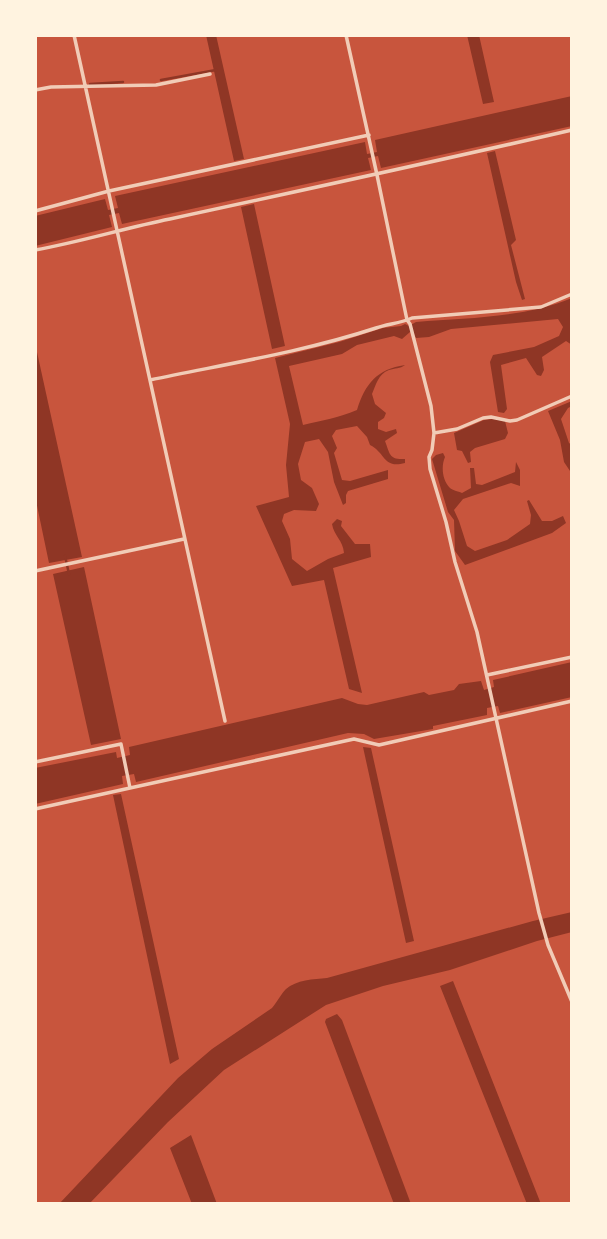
<svg xmlns="http://www.w3.org/2000/svg" width="607" height="1239" font-family="'Archivo Narrow',sans-serif">
	<style>
		.water { fill: #8f3625 }
		.lines { fill: none; stroke-linecap: round; stroke-linejoin: round }
		.stream { stroke: #8f3625; stroke-width: 2.5 }
		.minor { stroke: #f1ccb7; stroke-width: 3.5 }
	</style>
	<rect width="100%" height="100%" fill="#c8553d"/>
	<path class="water" d="M206,35H216L244,159L234,161Z
		M467,35H479L494,102L483,104Z
		M572,96V126L381,168L378,156L368,158L371,170L122,224L119,213L109,215L112,227L35,246V216L105,199L108,210L118,208L115,196L365,142L367,154L377,152L375,140Z
		M495,151L516,240L511,245L525,299L522,300L516,282L487,153Z
		M254,204L285,346L272,349L241,207Z
		M572,298V314L570,320L572,345L566,341L542,357L544,370L541,376L537,375L526,358L501,365L507,409L504,413L498,412L490,362L493,355L534,347L559,336L563,327L558,319L451,329L429,337L416,338L413,332H410L402,339L394,336L357,345L342,354L289,366L303,425C323,420 338,418 357,410C365,384 377,369 405,365C400,369 395,368 389,370C378,374 376,385 372,394L375,404L386,413L384,418L378,422V429L386,432L396,429L397,433L385,441C390,454 389,460 405,459V463C383,469 386,453 370,445L367,437L357,426L336,430L332,436L337,448L334,453L342,480L350,481L388,470V479L348,491L346,495V503L343,505L334,482L328,452L319,439L305,442L298,464L301,480L312,488L319,504L316,511L294,510L284,514L282,521L290,539L292,559L307,571L328,559L344,553C343,540 334,536 332,524L337,519L342,521L341,526L355,544H370L371,557L333,568L362,693L349,689L324,580L292,586L256,506L289,497L286,465L290,424L275,358L339,342L383,328L401,326L405,324L409,326L416,322C468,318 523,318 572,298Z
		M35,343L82,557L49,563L35,496Z
		M572,401V406L568,408L561,419L569,443L572,445V474L564,462L560,440L548,411Z
		M492,419L505,421L508,433L505,439L475,448L470,452L471,462L468,463L462,451L457,450L454,433L484,420Z
		M443,453L445,457C441,466 442,480 450,488C452,490 460,492 462,493L471,488L470,468H474L476,484L482,485L515,472L516,462L520,470V486L511,483L463,499L454,510L459,521L467,546L475,551L507,540L530,524L531,515L527,501L529,500L542,521H552L563,516L566,523L552,533L465,565L455,551L454,520L448,512L432,459L436,455Z
		M84,567L121,739L91,745L53,574Z
		M572,662V697L500,713L498,706L487,708V715L433,726V729L374,739L364,734L348,733L136,782L134,774L122,776L123,784L35,804V768L116,752L117,758L130,755L129,747L342,698L358,704L367,705L424,692L429,695L454,690L459,684L481,681L484,690L494,687L493,680Z
		M363,747L371,748L414,941L406,943Z
		M121,794L179,1059L170,1064L113,795Z
		M572,912V932L537,941L450,970L383,986L326,1005L224,1070L168,1122L89,1204H59L178,1078L212,1049L272,1008C277,1002 281,994 286,989C296,980 314,979 327,978L533,921Z
		M453,981L541,1204H527L440,986Z
		M337,1014L342,1020L411,1204H394L325,1022L326,1019Z
		M191,1135L217,1204H192L170,1148Z"/>
	<g class="lines">
		<path class="stream" d="M161,80L216,70
			M90,84L123,82
			M65,556L69,574"/>
		<path class="minor" d="M74,35L225,721
			M346,35L377,175L407,320L410,324L431,406L434,433L432,450L429,457L430,469L446,522L455,562L477,632L539,913L548,945L572,1002
			M35,90L51,87L156,85L210,74
			M35,211L109,191L369,135
			M35,250C80,242 125,228 170,219C304,190 438,161 572,130
			M150,380C226,364 303,352 376,328C388,324 401,323 412,318L541,307L572,294
			M434,433L457,429L483,418L491,417L510,421L517,420L572,396
			M35,571L184,539
			M487,675L572,657
			M35,762L121,744L130,788L354,739L379,745L572,701
			M35,809L130,788"/>
	</g>
	<rect width="607" height="1239" fill="none" stroke="#fff3e0" stroke-width="74"/>
</svg>
